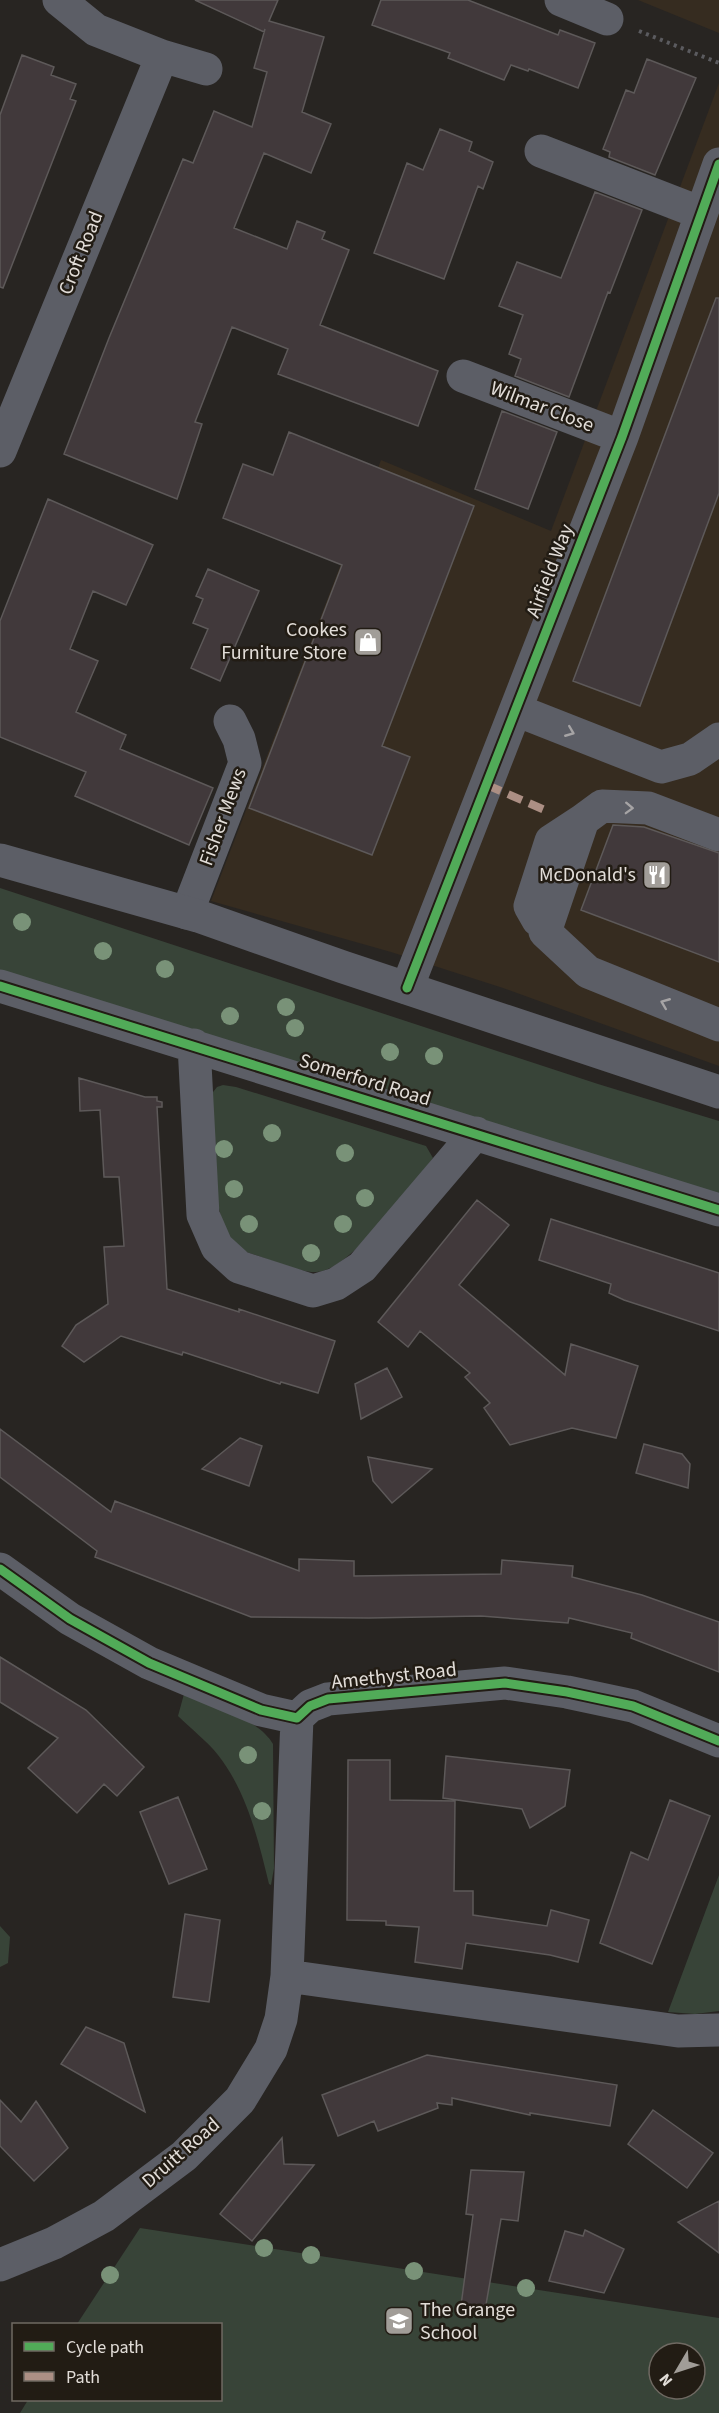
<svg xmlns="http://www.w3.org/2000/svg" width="719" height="2413" font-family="'Source Sans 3',sans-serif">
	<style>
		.built { fill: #362c20 }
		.green { fill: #384438; fill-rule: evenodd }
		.building { fill: #41393b; stroke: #5d5959; stroke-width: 1.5 }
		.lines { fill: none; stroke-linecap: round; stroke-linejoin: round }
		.path { stroke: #5b5b5f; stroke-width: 4; stroke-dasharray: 3 4.5; stroke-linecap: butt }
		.minor { stroke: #5c5e66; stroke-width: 33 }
		.major { stroke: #5c5e66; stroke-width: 33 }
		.quiet { stroke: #ac8f84; stroke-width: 8; stroke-dasharray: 15 8; stroke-linecap: butt }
		.cycleway-casing { stroke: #221c14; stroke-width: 13 }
		.cycleway { stroke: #51ab58; stroke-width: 9 }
		.tree { fill: #799278 }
		.oneway { stroke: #a6a4a5 }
		.labels { text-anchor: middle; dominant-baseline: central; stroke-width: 5; stroke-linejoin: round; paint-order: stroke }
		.street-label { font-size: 20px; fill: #e2ddd8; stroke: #221c14 }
		.poi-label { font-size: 20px; fill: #e2ddd8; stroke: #221c14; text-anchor: end }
	</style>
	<rect width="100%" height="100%" fill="#282522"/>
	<path class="built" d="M638,0H719V33Z
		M719,83V1066L503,988L391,952L211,901L381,460L551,531Z"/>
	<path class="green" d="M0,888L598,1084L719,1121V1196L0,971Z
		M223,1085L236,1087L426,1146L433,1158C412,1185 350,1272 316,1272C300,1273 266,1258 249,1253C242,1250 235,1247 230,1240C212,1212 213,1132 210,1096L217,1087Z
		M184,1694C211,1704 259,1719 273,1744L274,1868L271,1885L269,1884C258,1839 247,1792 218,1755C207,1741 191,1729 178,1716Z
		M719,1875V2011L695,2014L668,2012Z
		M0,1926L10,1937L8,1963L0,1967Z
		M140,2228L719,2318V2413H20L28,2400H220V2324H77ZM659,2353H695V2389H659Z"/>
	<path class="building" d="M195,0H278L269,21L324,37L302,112L331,124L311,173L264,153L234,228L287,249L297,221L325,232L322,239L349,250L320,325L438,371L418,426L278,374L288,349L232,327L195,422L202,424L177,499L64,454L109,338L183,159L193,163L214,111L252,127L267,72L254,68L265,29L264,32Z
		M381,0H468L558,35L560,30L595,43L578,88L529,69L528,71L511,65L504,80L448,58L450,53L372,25Z
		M22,55L54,67L51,75L76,84L70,99L76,101L3,288L0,287V115Z
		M647,59L696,78L655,175L609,157L610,152L603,149L626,90L634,93Z
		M440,129L472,142L469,151L493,162L483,189L478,186L444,279L374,253L407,163L423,170Z
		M595,192L642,210L610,293L608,292L569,397L515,376L521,359L509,354L523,315L499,306L517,262L561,278Z
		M716,298H719V493L640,706L573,681Z
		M502,411L557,432L528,509L475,489Z
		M289,432L474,506L382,746L410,757L372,855L249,808L342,565L223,518L243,464L273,475Z
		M48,499L153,545L126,605L93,591L70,649L98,661L76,712L126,735L120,749L213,788L189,845L75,796L86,772L0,737V621Z
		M208,569L259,591L220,681L191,668L208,629L193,623L203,599L196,596Z
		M613,825L644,827L719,853V962L581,910Z
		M79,1078L145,1097H157V1101L162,1102V1107H157L167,1289L239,1312V1309L335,1341L318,1393L281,1382L280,1384L183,1352L182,1355L121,1336L84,1362L62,1346L76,1325L108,1304L104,1247L124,1246L119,1177H104L100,1110L80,1111Z
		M477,1200L509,1225L459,1285L565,1375L571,1344L638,1366L616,1438L572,1428L510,1445L484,1408L490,1403L465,1377L470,1373L420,1331L408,1347L378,1322Z
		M551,1219L719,1273V1331L624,1300L609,1293L611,1284L539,1260Z
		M387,1368L402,1397L361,1419L355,1384Z
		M0,1429L111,1512L115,1501L299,1571V1559L354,1561V1576L501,1574L502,1560L573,1566L572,1577L642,1595L719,1622V1672L631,1638L632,1633L569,1618L568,1623L481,1616L369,1618L251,1617L95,1557L97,1551L0,1477Z
		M240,1438L262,1446L249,1486L202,1469Z
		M644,1444L682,1454L690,1464L688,1488L636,1473Z
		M368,1457L432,1469L392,1503L373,1481Z
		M0,1657L86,1710L144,1767L117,1796L104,1784L77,1813L28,1768L58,1738L0,1702Z
		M446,1756L570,1770L565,1806L530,1828L522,1809L443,1798Z
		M348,1760H390V1800L455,1801L454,1891H473V1915L547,1926L551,1910L589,1920L578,1962L550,1955L466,1943L462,1969L415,1962L419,1927L386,1925V1921L347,1920Z
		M178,1797L207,1869L169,1884L140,1812Z
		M670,1800L710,1816L652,1964L600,1943L631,1852L648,1860Z
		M185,1914L220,1920L209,2002L173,1997Z
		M86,2027L124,2043L145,2112L61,2064Z
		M427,2055L617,2085L610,2126L530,2113V2115L452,2098V2105L437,2103L438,2108L378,2131L374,2121L338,2136L322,2095Z
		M0,2100L21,2122L36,2101L68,2148L34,2181L0,2146Z
		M653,2110L713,2153L687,2188L628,2144Z
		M282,2138L284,2164L314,2165L252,2241L220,2214Z
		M471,2170L524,2172L518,2221L501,2219L484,2316L460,2313L473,2215L466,2214Z
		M719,2201V2253L678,2222Z
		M585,2230L624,2249L604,2293L549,2281L565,2231L583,2236Z"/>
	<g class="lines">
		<path class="path" d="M639,31L719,63"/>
		<path class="minor" d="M561,0L607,19
			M162,56L206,69
			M541,151L701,213
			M463,376L622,437
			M0,451L162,56L96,30L59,0
			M516,710L661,767L690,759L719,739
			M719,835L648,808L602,806L583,820L545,932L588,972L719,1025
			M187,913L245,763L239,739L230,721
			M538,920L530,906L551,841L583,820
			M0,986L719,1210
			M407,988L622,437L719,164
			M194,1045L203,1215L217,1247L239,1267L313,1291L336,1284L362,1267L476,1133
			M0,1569L70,1619L149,1663L261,1710L297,1718L310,1706L328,1699L505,1683L567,1692L633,1706L719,1741
			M287,1976L678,2031L719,2030
			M0,2265L54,2243L104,2216L184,2156L240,2100L271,2049L281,2019L287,1976L297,1718"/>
		<path class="major" d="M0,860L198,916L343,967L719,1092"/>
		<path class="quiet" d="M487,785L547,811"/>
		<g class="cycleway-casing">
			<path id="cycleway" d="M0,986L719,1210
				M407,988L622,437L719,164
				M0,1569L70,1619L149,1663L261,1710L297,1718L310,1706L328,1699L505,1683L567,1692L633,1706L719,1741"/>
		</g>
		<use href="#cycleway" class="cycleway"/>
	</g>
	<g class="tree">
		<circle cx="22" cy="922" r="9"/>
		<circle cx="103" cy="951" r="9"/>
		<circle cx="165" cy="969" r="9"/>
		<circle cx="286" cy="1007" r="9"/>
		<circle cx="230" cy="1016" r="9"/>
		<circle cx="295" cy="1028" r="9"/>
		<circle cx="390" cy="1052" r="9"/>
		<circle cx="434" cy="1056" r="9"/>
		<circle cx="272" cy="1133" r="9"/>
		<circle cx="224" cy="1149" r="9"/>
		<circle cx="345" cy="1153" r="9"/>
		<circle cx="234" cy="1189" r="9"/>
		<circle cx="365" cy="1198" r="9"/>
		<circle cx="249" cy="1224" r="9"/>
		<circle cx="343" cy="1224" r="9"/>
		<circle cx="311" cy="1253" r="9"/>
		<circle cx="248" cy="1755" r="9"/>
		<circle cx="262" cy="1811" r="9"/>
		<circle cx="264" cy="2248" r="9"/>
		<circle cx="311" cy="2255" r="9"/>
		<circle cx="414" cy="2271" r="9"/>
		<circle cx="110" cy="2275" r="9"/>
		<circle cx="526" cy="2288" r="9"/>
	</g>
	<defs><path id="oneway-chevron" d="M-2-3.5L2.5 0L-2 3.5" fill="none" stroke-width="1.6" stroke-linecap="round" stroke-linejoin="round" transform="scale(1.5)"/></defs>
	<g class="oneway">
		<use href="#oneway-chevron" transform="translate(570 732) rotate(22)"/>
		<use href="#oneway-chevron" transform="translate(629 808) rotate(2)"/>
		<use href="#oneway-chevron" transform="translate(665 1003) rotate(-158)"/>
	</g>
	<defs>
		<g id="shop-square" transform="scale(1.5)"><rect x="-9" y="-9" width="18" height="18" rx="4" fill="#a19d98" stroke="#221c14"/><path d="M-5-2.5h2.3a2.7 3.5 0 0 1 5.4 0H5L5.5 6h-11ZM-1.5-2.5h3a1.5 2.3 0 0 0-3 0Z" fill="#fff"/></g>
		<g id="restaurant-square" transform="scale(1.5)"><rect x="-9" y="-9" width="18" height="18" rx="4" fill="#a19d98" stroke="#221c14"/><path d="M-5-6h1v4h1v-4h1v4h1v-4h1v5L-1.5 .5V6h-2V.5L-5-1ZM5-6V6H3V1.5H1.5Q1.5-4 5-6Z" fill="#fff"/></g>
		<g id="school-square" transform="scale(1.5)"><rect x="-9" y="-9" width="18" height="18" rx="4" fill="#a19d98" stroke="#221c14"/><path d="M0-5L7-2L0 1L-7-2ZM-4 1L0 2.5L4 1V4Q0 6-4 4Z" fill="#fff"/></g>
	</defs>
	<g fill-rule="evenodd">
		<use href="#shop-square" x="368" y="642"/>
		<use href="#restaurant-square" x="657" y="875"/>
		<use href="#school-square" x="399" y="2321"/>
	</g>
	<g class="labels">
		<g class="street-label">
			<text transform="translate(81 253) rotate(-68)">Croft Road</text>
			<text transform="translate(542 407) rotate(21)">Wilmar Close</text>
			<text transform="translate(550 571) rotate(-69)">Airfield Way</text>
			<text transform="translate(223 817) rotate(-70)">Fisher Mews</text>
			<text transform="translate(365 1080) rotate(17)">Somerford Road</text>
			<text transform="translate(394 1676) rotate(-6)">Amethyst Road</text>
			<text transform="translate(181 2153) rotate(-41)">Druitt Road</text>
		</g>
		<g class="poi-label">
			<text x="347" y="630">Cookes<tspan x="347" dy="23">Furniture Store</tspan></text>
			<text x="636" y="875">McDonald's</text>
			<text x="420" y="2310" text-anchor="start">The Grange<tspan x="420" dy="23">School</tspan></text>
		</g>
	</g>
	<rect x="12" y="2323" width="210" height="78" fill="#221c14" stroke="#6f6962" stroke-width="1.5"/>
	<rect x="24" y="2342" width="30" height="9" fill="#51ab58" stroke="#6f6962" stroke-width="1.5"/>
	<text x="66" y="2353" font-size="18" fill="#e2ddd8">Cycle path</text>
	<rect x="24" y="2372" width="30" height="9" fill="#ac8f84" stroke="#6f6962" stroke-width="1.5"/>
	<text x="66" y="2383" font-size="18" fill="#e2ddd8">Path</text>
	<g transform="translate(677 2371) rotate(231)"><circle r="28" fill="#221c14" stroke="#6f6962" stroke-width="1.5"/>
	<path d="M0-4.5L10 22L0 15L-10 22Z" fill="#a19d98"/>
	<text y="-9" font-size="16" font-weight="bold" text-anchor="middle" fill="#e2ddd8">N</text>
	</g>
</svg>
